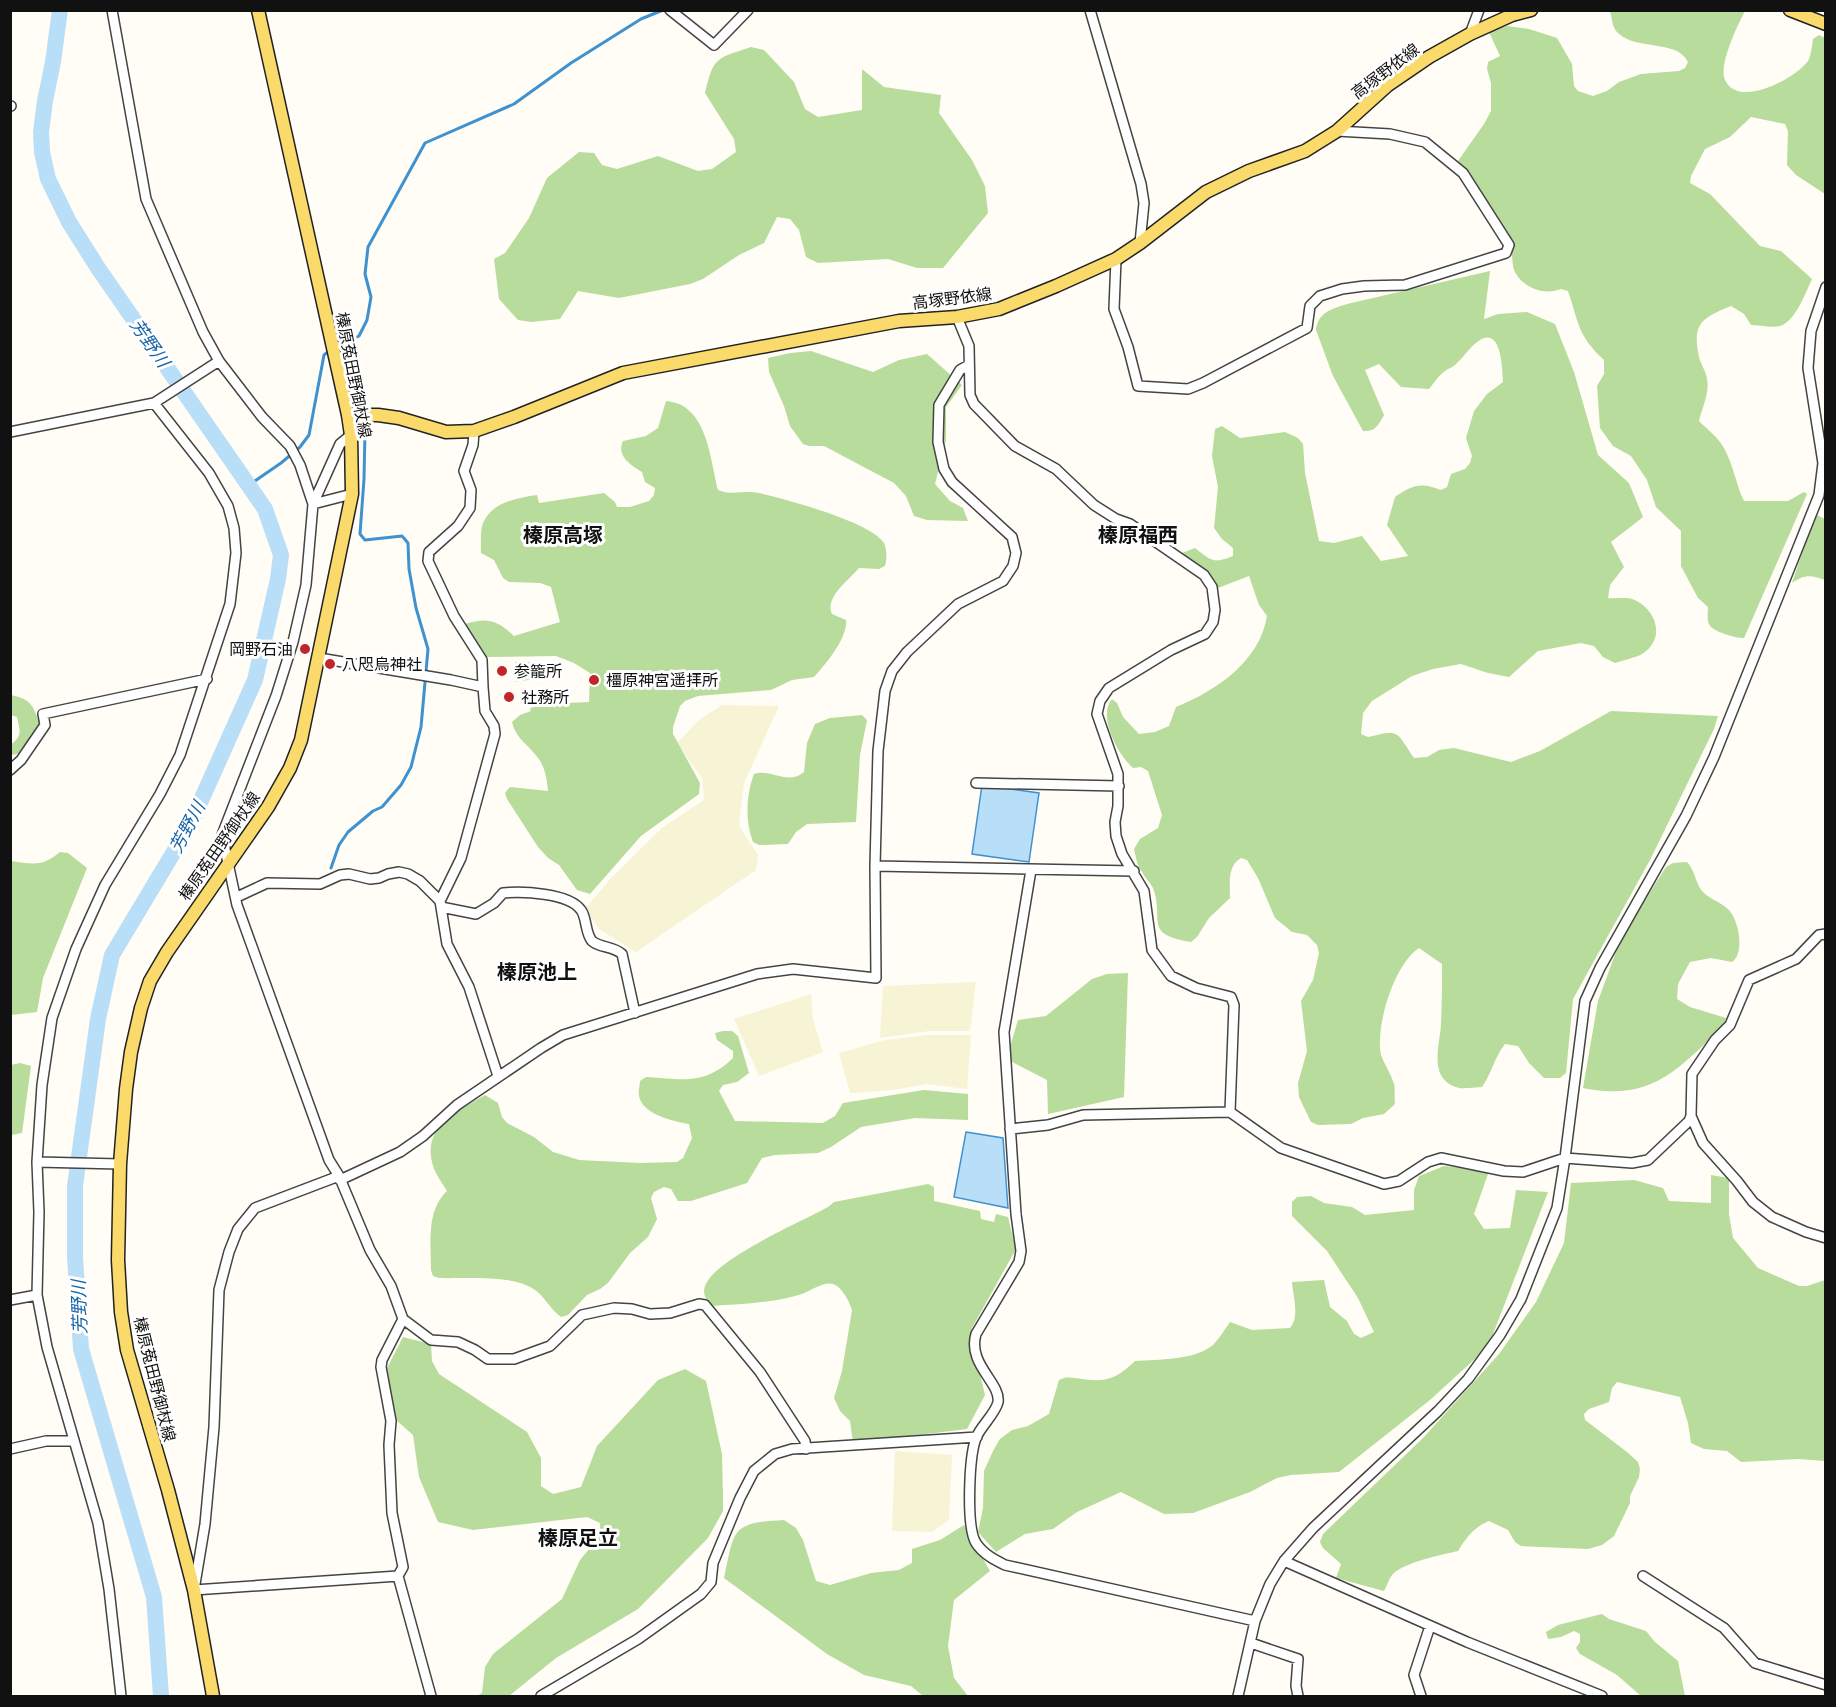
<svg xmlns="http://www.w3.org/2000/svg" width="1836" height="1707" font-family="Merriweather,'Noto Sans JP',serif">
	<style>
		.farmland { fill: #f6f4d4 }
		.green { fill: #d4ebbd }
		.forest { fill: #b7dc9c }
		.water { fill: #b9def7; stroke: #3f92cf; stroke-width: 1.5 }
		.lines { fill: none; stroke-linecap: round; stroke-linejoin: round }
		.stream { stroke: #3f92cf; stroke-width: 3 }
		.river { stroke: #b9def7; stroke-width: 16 }
		.minor-casing { stroke: #444; stroke-width: 12 }
		.major-casing { stroke: #222; stroke-width: 15 }
		.minor { stroke: #fff; stroke-width: 9 }
		.major { stroke: #f9da6b; stroke-width: 12 }
		.poi-dot { fill: #c3262a; stroke: #fff; stroke-width: 2 }
		.labels { text-anchor: middle; dominant-baseline: central; stroke-width: 6; stroke-linejoin: round; paint-order: stroke }
		.street-label { font-size: 16px; fill: #111; stroke: #fff }
		.poi-label { font-size: 16px; fill: #111; stroke: #fff; text-anchor: start }
		.water-label { font-size: 18px; font-style: italic; fill: #1764a5; stroke: #fff }
		.quarter-label { font-size: 20px; font-weight: bold; fill: #111; stroke: #fff }
	</style>
	<rect width="100%" height="100%" fill="#fffdf5"/>
	<path class="farmland" d="M722,705L779,706L744,783L739,826L758,855L756,870L636,952L599,929L585,909L611,878L663,827L704,800L702,778L677,743L699,720Z
		M976,982L970,1031H929L880,1038L883,986Z
		M811,994L813,1019L823,1052L759,1076L734,1019Z
		M927,1035H971L967,1089L926,1084L893,1090L850,1093L839,1053L885,1040Z
		M895,1451L952,1455L949,1520L932,1532L892,1531Z"/>
	<path class="green" d="M515,662H537L538,679L515,682Z"/>
	<path class="forest" d="M1610,11H1745C1738,24 1718,66 1725,80C1738,109 1795,79 1808,61C1811,56 1812,46 1813,39L1819,35L1825,38V194L1796,175L1787,165L1788,131L1785,124L1751,117L1730,137L1705,149L1691,176L1690,183L1710,194L1760,246L1781,251L1812,279C1806,292 1795,322 1780,326C1771,328 1759,325 1751,325L1744,314L1731,306C1701,318 1692,324 1699,357C1701,365 1706,371 1707,379C1710,392 1702,408 1699,421C1708,430 1720,439 1725,450C1734,467 1736,485 1744,501H1788L1804,492L1807,494L1744,638C1735,638 1718,633 1711,627C1706,622 1708,613 1708,607L1698,598L1681,566V531L1656,507L1647,480L1631,456L1613,446L1600,428L1597,386L1604,374V360C1577,335 1579,323 1568,291L1561,289C1544,296 1521,287 1514,270C1512,265 1513,257 1511,252C1509,241 1502,228 1497,218C1486,198 1471,179 1458,161L1484,124L1491,111V83L1487,69L1488,62L1500,56L1489,32L1507,26L1529,29L1557,38L1572,64L1574,86L1578,91L1593,96L1607,91L1619,82L1641,74L1679,71L1685,68L1688,62C1677,39 1637,51 1618,33C1612,28 1612,18 1610,11Z
		M751,47L764,50L794,82L805,109L818,117L862,110V69L884,87L941,95L939,113L972,160L985,186L988,213L943,268H917L888,259L818,263L806,257L799,230L790,219L777,217L764,243L739,255L703,279L690,284L619,298L578,291L560,319L531,322L518,320L499,299L494,259L505,253L529,218L547,178L579,152L594,153L602,165L617,169L658,156L698,171L712,169L736,152L734,139L705,93C714,56 716,59 751,47Z
		M1490,271L1484,319L1498,314L1527,312L1555,324L1574,372L1598,455L1629,483L1643,517L1611,542L1624,567L1610,585L1608,598C1615,599 1625,597 1632,599C1656,608 1667,638 1642,654C1635,658 1623,660 1615,663L1603,657L1594,646L1581,643L1538,651L1509,677L1488,673L1461,664L1433,669L1412,676L1372,701L1363,713L1361,734L1368,737C1400,729 1396,731 1414,758L1427,757L1439,750L1454,748L1511,762L1540,751L1611,711L1718,716L1714,729L1650,860L1573,999L1566,1073L1560,1078H1544L1529,1063L1518,1046L1505,1044C1494,1058 1492,1073 1482,1087C1475,1087 1465,1089 1459,1088C1427,1080 1440,1045 1441,1024C1442,1004 1442,984 1442,964L1419,948C1394,964 1375,1027 1381,1055C1384,1064 1390,1072 1393,1081C1396,1088 1394,1097 1395,1104L1384,1114L1363,1118L1351,1124L1318,1125L1311,1122L1299,1097L1298,1083L1307,1051L1301,1001L1313,980L1319,953L1317,945L1307,935L1292,932L1275,918L1258,878L1247,860L1241,858C1227,866 1230,884 1230,898L1209,918L1197,937L1191,942C1142,934 1165,920 1153,888C1150,882 1145,878 1142,872C1137,866 1136,857 1134,849L1140,839L1158,828L1162,815L1148,771L1141,767L1133,768C1118,755 1097,716 1112,699L1117,703L1123,717L1139,734L1155,732L1169,726L1176,707C1216,691 1260,661 1267,616L1259,605L1249,576L1218,588L1182,553L1195,548C1212,561 1213,564 1233,556V548L1222,539L1214,528L1218,487L1212,456L1215,429L1222,426L1240,438L1285,432L1298,438L1303,444L1305,473L1319,541L1334,543L1362,536L1381,561L1408,556L1387,525L1395,497C1413,485 1419,482 1441,490L1447,487L1451,474L1465,469L1470,463L1472,456L1466,438L1474,411L1487,394L1503,382C1502,369 1502,323 1477,342C1469,348 1464,357 1457,363C1454,367 1449,368 1445,371C1439,375 1434,383 1429,389L1401,387L1379,364L1365,370L1384,415C1378,425 1376,432 1363,431L1333,376L1316,330C1318,312 1332,309 1347,304Z
		M811,351L873,372L899,360L927,354L962,385L946,407V440L935,484L950,501L963,508L968,521L927,520L914,516L906,496L894,483L824,446H809L803,444L790,426L784,406L769,372L768,358L790,353Z
		M666,401C707,404 710,458 718,490C731,496 745,490 759,493C785,499 871,522 884,543C887,550 887,559 885,566L879,569L859,568C849,580 824,598 832,614L846,620C848,638 826,664 814,677L792,680L771,690L698,696L685,701L680,706L673,727V734L700,783L699,794L641,836L590,894L577,890L559,865L548,858L538,847L507,799L505,793L510,787L548,791C547,779 545,767 538,758C528,744 516,739 512,722L520,715L531,711L530,708L545,704L589,702L590,673L574,663L556,656L483,657L465,624C487,617 497,620 514,636L560,622L551,587L540,583L509,582L503,578L494,560L481,553C481,544 480,531 483,523C492,502 517,498 537,495L539,503L604,493L615,502L617,507H630L649,501L654,495L655,488L645,482L642,472C631,465 616,456 623,441L646,436L658,428Z
		M1815,514L1825,519V580C1811,575 1805,574 1792,583Z
		M11,695C32,700 32,704 40,724C33,740 30,753 11,755L10,745C23,736 20,731 17,717L11,715Z
		M862,715L867,720L860,755L856,822L807,824L796,832L788,844L759,845L753,842C745,822 746,795 754,774C771,768 788,786 804,772L807,743L815,724L830,718Z
		M60,852L68,853L87,868L43,978L37,1012L11,1015V861C33,864 42,867 60,852Z
		M1687,862C1695,870 1695,882 1702,891C1709,899 1721,902 1729,910C1739,921 1745,953 1732,962L1711,958L1690,962L1678,984L1677,999L1690,1007L1726,1018L1724,1025C1678,1070 1651,1102 1583,1088L1598,1001L1621,938L1666,867L1673,863Z
		M1128,973L1124,1097L1048,1114L1047,1080L1010,1061V1047L1018,1020L1046,1016L1092,979L1107,974Z
		M723,1031H732L738,1036L749,1073L737,1082L723,1085L719,1091L735,1121L823,1123L835,1116L843,1103L924,1090L968,1094V1120L915,1118L861,1127L831,1147L818,1153L775,1155L762,1158L747,1183L691,1201H678L671,1189L664,1187L654,1192L651,1198L657,1219L648,1237L630,1253L608,1283L600,1289L587,1295L568,1315L561,1317C550,1309 545,1297 535,1290C513,1274 466,1279 439,1278L433,1276L431,1270C431,1243 426,1211 447,1191C442,1183 434,1172 432,1162C423,1125 460,1110 485,1095L498,1103L502,1117L507,1123L534,1137L553,1152L579,1160L640,1163L677,1162L683,1158L692,1138L689,1124C673,1121 643,1115 639,1096C638,1091 640,1085 640,1081L646,1077C683,1079 704,1086 733,1058V1051L717,1040L715,1033Z
		M20,1063L31,1066L22,1133L11,1135V1065Z
		M1444,1166L1489,1171L1474,1214L1484,1229L1510,1228L1516,1190L1548,1192L1488,1347L1430,1400L1339,1472L1291,1475L1277,1478L1250,1492L1193,1513L1164,1514L1121,1492L1077,1512L1053,1529L1025,1534L996,1552L978,1532L983,1508L984,1471L993,1451L1000,1439L1012,1430L1028,1426L1049,1414L1059,1380C1067,1376 1073,1378 1082,1379C1108,1383 1118,1377 1135,1361C1159,1359 1193,1361 1213,1345C1219,1339 1225,1329 1230,1322L1252,1330L1290,1328C1300,1317 1293,1296 1292,1282L1324,1280L1330,1307L1347,1321L1354,1334L1361,1338L1374,1332L1358,1298L1327,1251L1292,1216V1202L1297,1197L1311,1196L1324,1203L1352,1207L1365,1215L1414,1210V1190L1419,1176Z
		M1711,1175L1729,1178V1214L1733,1238L1758,1268L1799,1286H1807L1825,1280V1461L1798,1459L1741,1462L1727,1451L1704,1449L1691,1443L1688,1423L1680,1397L1617,1382L1612,1388L1609,1402L1589,1409L1584,1414L1585,1420L1627,1452L1638,1462L1640,1469L1639,1477L1630,1496V1503L1614,1536L1602,1545L1588,1549L1521,1546L1515,1542L1508,1530L1489,1521C1475,1526 1465,1539 1458,1551C1441,1555 1405,1562 1393,1574C1389,1578 1387,1586 1384,1591L1336,1578L1341,1564L1323,1548L1320,1542L1323,1534L1424,1437L1499,1354L1536,1302L1564,1243L1571,1183L1634,1180L1663,1188L1669,1201L1711,1203Z
		M928,1184L934,1187V1201L980,1211L981,1219L994,1222L996,1214L1008,1217L1016,1249L972,1328L971,1337L985,1395L967,1429L853,1443L850,1421L840,1411L834,1398L842,1371L852,1310C849,1301 842,1287 833,1284C824,1281 810,1291 802,1294C773,1303 742,1304 712,1306C705,1300 701,1291 707,1282C723,1255 799,1223 828,1207L834,1202Z
		M403,1337L431,1344L432,1361L439,1374L527,1432L541,1458V1486L553,1494L581,1487L597,1446L658,1380L685,1369L706,1381L722,1454L723,1497V1511L708,1538L638,1609L556,1658L509,1696H477L482,1693L485,1667L493,1654L562,1599L580,1560L600,1536V1523L587,1517L473,1530L438,1522L419,1477L413,1435L395,1419L387,1368Z
		M784,1520L796,1528L803,1540L816,1581L830,1585L871,1573L899,1570L912,1563V1549L940,1540L964,1525L990,1571L954,1600L948,1646L954,1678L968,1696H923L911,1686L864,1675L827,1654L724,1578C735,1529 730,1523 784,1520Z
		M1602,1614L1609,1619L1646,1631L1655,1642L1678,1661L1685,1696H1641L1617,1675L1580,1654L1576,1648L1580,1642V1634L1574,1631L1561,1637L1548,1639L1546,1632L1558,1625Z"/>
	<path class="water" d="M982,785L1039,793L1029,862L972,854Z
		M966,1132L1003,1138L1008,1208L954,1197Z"/>
	<g class="lines">
		<path class="stream" d="M337,346L359,336L367,320L371,297L365,274L368,247L425,143L514,104L571,63L641,19L663,10
			M249,485L281,463L300,447L309,435L324,355L329,351
			M331,868L339,845L348,832L373,811L382,807L401,785L411,767L421,727L428,649L416,608L409,569L408,543L402,536L365,540L360,534L364,479L365,431"/>
		<path class="river" d="M60,10L53,62L45,101L41,132L42,152L48,179L69,222L98,268L265,509L281,555L278,579L255,680L190,825L112,955L98,1019L75,1186V1257L81,1349L154,1597L161,1696"/>
		<g class="minor-casing">
			<path id="minor" d="M112,10L146,199L203,332L219,361L262,417L290,446L300,465L313,504L306,585L293,642L276,696L222,835L237,905L329,1160L339,1176L370,1250L391,1286L403,1319L431,1340L458,1342L475,1350L488,1359H514L550,1346L582,1315L614,1308L632,1309L650,1314L670,1313L699,1304L705,1305L760,1372L805,1441L806,1449
				M670,10L714,45L748,10
				M1090,10L1141,184L1144,203L1140,243
				M1470,34L1479,10
				M10,106H11
				M1116,259L1114,309L1128,347L1138,386L1188,389L1203,383L1307,328L1310,306L1320,296L1342,289L1364,286L1405,285L1506,253L1509,245L1463,173L1425,142L1390,134L1337,131
				M957,317L969,346L970,395L974,404L1015,446L1056,469L1094,505L1116,519L1130,524L1204,575L1212,587L1215,610L1213,622L1205,634L1171,650L1109,688L1100,701L1097,714L1118,774V806L1115,822L1116,836L1122,854L1144,891L1152,950L1171,976L1196,988L1231,997L1234,1005L1230,1112
				M474,431L473,445L464,471L471,490L470,508L458,526L429,552L428,561L454,616L482,660L483,687
				M10,432L154,403L219,361
				M313,504L340,444L351,435
				M313,504L352,494
				M319,658L451,680L483,687L485,711L494,726L495,734L461,858L440,901
				M10,770L21,760L45,725L43,714L207,679
				M976,783L1119,786
				M875,866L1134,871
				M1031,870L1004,1032L1016,1214L1021,1251L1019,1262L976,1334C967,1364 1001,1383 998,1402C996,1413 980,1427 976,1438C969,1457 966,1527 976,1543C983,1554 995,1560 1005,1565L1255,1621
				M237,897L267,883L320,884L340,875L349,874L370,879L379,878L388,874L399,872L408,874L420,881L440,901L447,944L469,987L498,1076
				M441,907L476,914L494,903L503,893C522,891 569,893 581,910C587,918 585,933 592,941C600,948 613,946 622,954L635,1013
				M1691,1116L1703,1143L1737,1181L1753,1202L1772,1217L1806,1232L1826,1238
				M1010,1129L1048,1125L1083,1115L1230,1112L1281,1148L1384,1184L1399,1181L1428,1162L1441,1158L1504,1171L1523,1172L1565,1158L1632,1163L1648,1160L1689,1121L1691,1116L1692,1074L1715,1040L1730,1025L1749,980L1796,959L1819,935L1826,934
				M37,1162L120,1164
				M339,1176L255,1208L238,1229L229,1252L219,1290L214,1427L205,1524L194,1590L398,1576
				M340,1180L400,1152L423,1136L457,1105L541,1048L563,1035L757,974L793,969L876,978L875,866L878,751L885,691L892,671L907,652L958,604L1003,581L1013,566L1016,553L1012,537L952,482L944,469L938,442L939,405L960,370L969,365
				M10,1300L37,1295
				M403,1319L382,1360L381,1367L391,1421L389,1445L392,1513L403,1567L398,1576L431,1696
				M10,1449L46,1441H74
				M1284,1561L1467,1642L1602,1696
				M1643,1576L1724,1628L1755,1663L1826,1685
				M1251,1643L1298,1659L1296,1686L1298,1696
				M121,1696L109,1589L98,1523L47,1347L37,1295L39,1212L37,1162L42,1085L52,1018L76,949L105,885L160,794L180,755L230,604L236,553L234,528L228,506L209,473L154,403
				M541,1696L638,1639L701,1594L711,1582L713,1563L740,1498L754,1471L775,1454L792,1449L977,1437
				M1238,1696L1255,1621L1270,1584L1284,1561L1313,1528L1438,1411L1468,1379L1500,1335L1521,1299L1557,1208L1565,1158L1585,1001L1600,968L1686,816L1714,757L1819,495L1823,463L1808,368L1811,331L1826,287
				M1421,1696L1414,1675L1430,1626"/>
		</g>
		<g class="major-casing">
			<path id="major" d="M1790,10L1826,24
				M348,415H378L399,418L446,432L474,431L514,417L623,373L899,321L957,317L999,309L1056,286L1116,259L1140,243L1206,192L1249,171L1305,151L1337,131L1388,85L1429,57L1470,34L1512,15L1531,10
				M213,1696L194,1590L168,1490L127,1350L121,1312L118,1260L120,1164L126,1089L131,1052L141,1008L150,981L167,952L268,807L290,768L301,740L352,494L351,435L348,415L258,10"/>
		</g>
		<use href="#minor" class="minor"/>
		<use href="#major" class="major"/>
	</g>
	<g class="poi-dot">
		<circle cx="305" cy="649" r="6"/>
		<circle cx="330" cy="664" r="6"/>
		<circle cx="502" cy="671" r="6"/>
		<circle cx="594" cy="680" r="6"/>
		<circle cx="509" cy="697" r="6"/>
	</g>
	<g class="labels">
		<g class="street-label">
			<text transform="translate(1385 71) rotate(-37)">高塚野依線</text>
			<text transform="translate(952 298) rotate(-7)">高塚野依線</text>
			<text transform="translate(354 375) rotate(79)">榛原菟田野御杖線</text>
			<text transform="translate(219 846) rotate(-55)">榛原菟田野御杖線</text>
			<text transform="translate(155 1379) rotate(76)">榛原菟田野御杖線</text>
		</g>
		<g class="poi-label">
			<text x="293" y="649" text-anchor="end">岡野石油</text>
			<text x="342" y="664">八咫烏神社</text>
			<text x="514" y="671">参籠所</text>
			<text x="606" y="680">橿原神宮遥拝所</text>
			<text x="521" y="697">社務所</text>
		</g>
		<g class="water-label">
			<text transform="translate(150 343) rotate(55)">芳野川</text>
			<text transform="translate(187 827) rotate(-62)">芳野川</text>
			<text transform="translate(79 1307) rotate(-92)">芳野川</text>
		</g>
		<g class="quarter-label">
			<text x="563" y="534">榛原高塚</text>
			<text x="1138" y="534">榛原福西</text>
			<text x="537" y="971">榛原池上</text>
			<text x="578" y="1537">榛原足立</text>
		</g>
	</g>
	<rect width="1836" height="1707" fill="none" stroke="#111111" stroke-width="24"/>
</svg>
